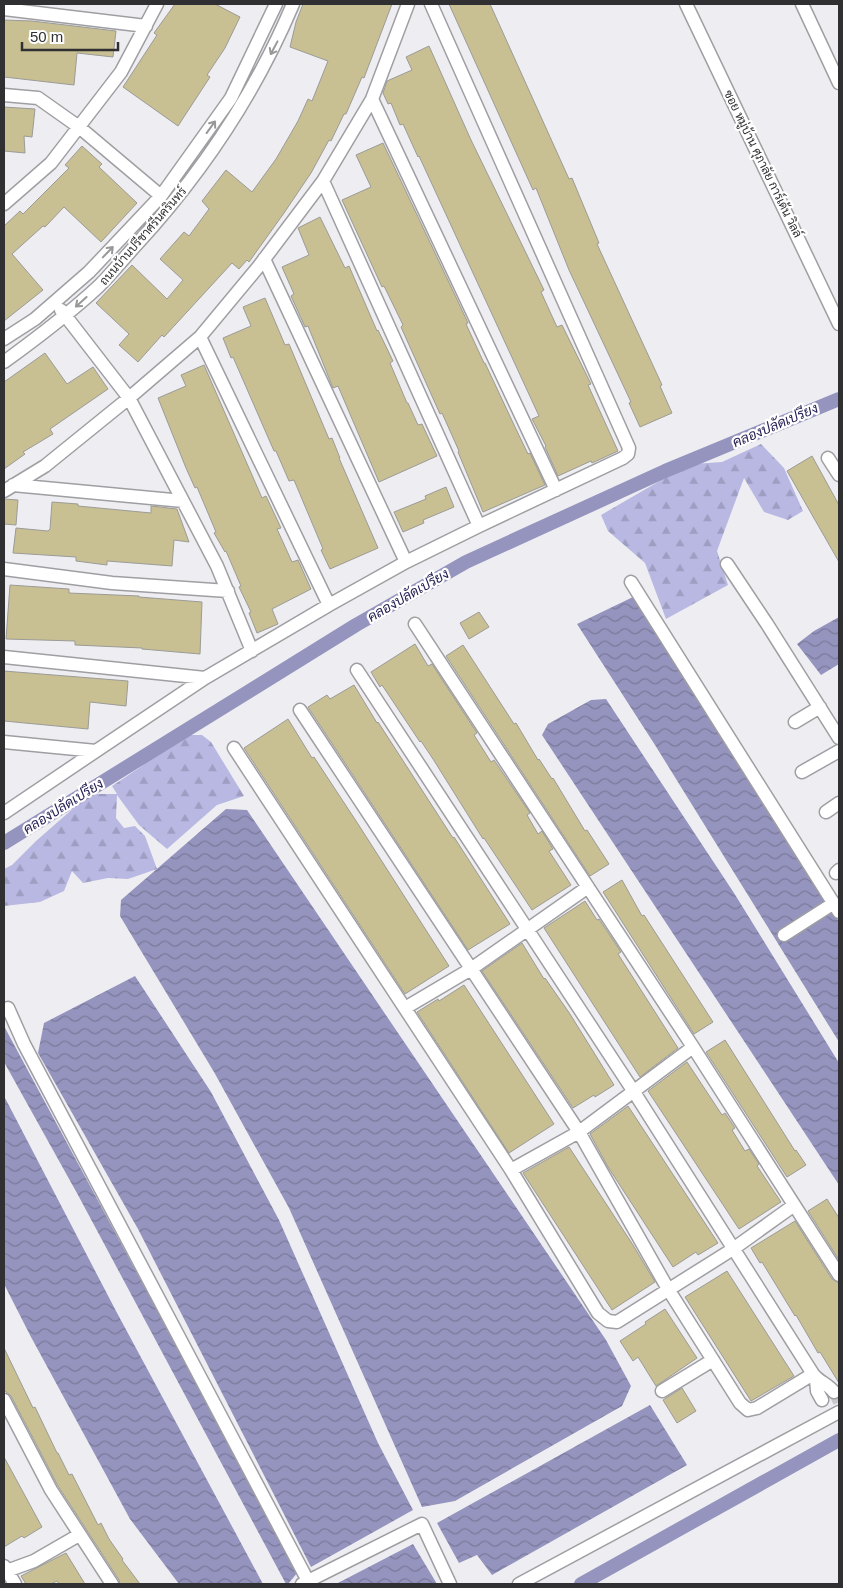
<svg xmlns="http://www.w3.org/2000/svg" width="843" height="1588" font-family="Helvetica,Sarabun,sans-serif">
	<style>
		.forest { fill: url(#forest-firs) }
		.water { fill: url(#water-waves) }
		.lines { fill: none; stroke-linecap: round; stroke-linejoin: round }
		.canal { stroke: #9594be; stroke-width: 14 }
		.building { fill: #c8bf92; stroke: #9c9b97 }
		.street-tunnel { stroke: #c8c8cc; stroke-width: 12; stroke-dasharray: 12 6; stroke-linecap: butt }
		.street-casing { stroke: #9f9fa3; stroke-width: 15 }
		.street { stroke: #fff; stroke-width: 12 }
		.oneway { stroke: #989898 }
		.labels { text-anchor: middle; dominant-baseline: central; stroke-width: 4.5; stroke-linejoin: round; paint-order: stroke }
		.street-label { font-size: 12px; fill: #303032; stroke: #fff }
		.water-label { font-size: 14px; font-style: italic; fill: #282155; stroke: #fff }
	</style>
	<defs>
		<pattern id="forest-firs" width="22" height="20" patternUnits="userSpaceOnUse" patternTransform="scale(1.25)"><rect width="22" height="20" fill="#b8b8e3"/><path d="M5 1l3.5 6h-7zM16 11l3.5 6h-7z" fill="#9e9ec3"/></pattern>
		<pattern id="water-waves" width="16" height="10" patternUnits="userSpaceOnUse" patternTransform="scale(1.25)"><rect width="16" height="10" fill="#9594be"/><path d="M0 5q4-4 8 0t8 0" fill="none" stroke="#7a799b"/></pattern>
	</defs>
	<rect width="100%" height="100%" fill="#eeeef2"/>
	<path class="forest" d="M761,444L784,468L803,511L788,520L764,512L744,478L717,551L728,585L666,619L645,563L608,531L601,515L663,479L678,465L722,462Z
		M190,735H202L211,742L244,796L217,805L167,849L139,825L117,795L116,818L124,828L135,826L145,836L157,869L128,879L108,878L83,883L72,871L64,891L40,902L4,906V869L12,865L36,841L76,806L97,794H117L112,786L142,766L161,749Z"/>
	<path class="water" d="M633,597L747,773L839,922V1042L655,745L577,624Z
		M839,617V664L821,675L797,644L814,631Z
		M606,699L734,893L839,1063V1185L542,735L548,724L591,700Z
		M226,809L247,810L606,1340L631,1386L622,1406L455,1501L422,1507L289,1208L214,1072L120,916L121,900Z
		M135,976L211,1092L279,1220L378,1443L413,1510L311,1567L138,1229L38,1053L44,1023Z
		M4,1026L298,1572L288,1584H286L78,1195L4,1062Z
		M4,1096L116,1311L263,1584H179L130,1519L31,1337L4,1284Z
		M650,1405L687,1465L492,1575L477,1555L459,1563L437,1523Z
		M413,1544L437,1584H336Z"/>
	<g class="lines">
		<path class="canal" d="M4,843L356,625L466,562L665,471L839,399
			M581,1584L839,1440"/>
	</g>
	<path class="building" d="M175,4H215L240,17L225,48L207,75L210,77L178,126L123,87L157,35L154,33Z
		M303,4H392L364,78L362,77L346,114H344L331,141L329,140L311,173L284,213L249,262L247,260L239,269L232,263L164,337L162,335L138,362L119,345L129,334L96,303L132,265L167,299L183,280L160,259L184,232L189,236L209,209L202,201L226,170L252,192L276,159L298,121L308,99L312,101L328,61L290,47L296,22Z
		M449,4H490L569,179L572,178L599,243L597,244L662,385L660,386L672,413L640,427L629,403L631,402L569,270L536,188L533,190Z
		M4,20L32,21L116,31L113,57L77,53L74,85L4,77Z
		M429,46L471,140L544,290L541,292L557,327L562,325L591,384L588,385L618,451L592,463L591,461L558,476L545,447L546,446L532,419L539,416L419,156L418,157L403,124L400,125L391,103L388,104L383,93L387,81L412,70L406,57Z
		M4,107L35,109L32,137L24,136L25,153L4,151Z
		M383,143L454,293L468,323L466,324L484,363H485L515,427L528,454L530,453L545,485L483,512L458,452L459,451L442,413L440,414L401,327L403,325L384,286L382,287L342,200L371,187L356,155Z
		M82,146L102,164L99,167L137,203L101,242L64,207L45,227L43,226L12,254L43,290L4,321V226L20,211L23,214L69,168L65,165Z
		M320,217L345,268L349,266L377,331L378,330L393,361L390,363L407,403H408L418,425L422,424L437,456L379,482L338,386L333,388L308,326L305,327L291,296L294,294L282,267L309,255L298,228Z
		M265,298L285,345L289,344L329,439L332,438L340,458H339L378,548L330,569L321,550L323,549L294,480L289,481L276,451H274L233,357L231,358L223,338L251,326L243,307Z
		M45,353L67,384L93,367L108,389L50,429L53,434L23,452L25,454L4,469V382Z
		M204,365L262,498L266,496L281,528L277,529L292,562L298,560L311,589L272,609L278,624L257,633L249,613L251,612L239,587L241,586L226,551L225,552L214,533L216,532L197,487L195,488L186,468L158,398L186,386L181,375Z
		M812,456L839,505V562L787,471Z
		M446,487L454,507L423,520L424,523L403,532L394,512L426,499L425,496Z
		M4,499L18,500L16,525L4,524Z
		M52,502L78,504V506L151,513V506L177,509L189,542L174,540L172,566L107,561V565L76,561V557L13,553L16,528L48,531L50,529Z
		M10,585L69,589V593L139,596V597L202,602L200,654L142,649V648L75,645V641L6,639Z
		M479,612L489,627L469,639L460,623Z
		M415,644L428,666L432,664L477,733L474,735L491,762L494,760L530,813L527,815L538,834L542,831L553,849L549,851L571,885L532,910L484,838L483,839L433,759L421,741L420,742L382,685L380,687L371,672Z
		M463,645L514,724L516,723L538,760L539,759L552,779L553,778L585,831L587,830L609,864L590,876L446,656Z
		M4,671L128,681L126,706L90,702L88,729L4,721Z
		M354,685L377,723L378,722L453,838L454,837L510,924L468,950L308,707L327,695L330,699Z
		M288,719L312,758L314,757L358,824L449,966L405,994L244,748Z
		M622,880L642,916L644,915L713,1022L694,1034L603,892Z
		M585,901L597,920L599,919L621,952L618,954L678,1048L640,1077L544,928Z
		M522,943L544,979L545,978L570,1014L614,1085L595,1097L594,1095L573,1108L482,971Z
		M464,985L554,1124L509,1153L417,1012L438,999L439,1001Z
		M725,1040L795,1151L796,1150L806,1165L787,1177L706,1052Z
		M687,1062L722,1115L725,1113L735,1128L732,1130L745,1151L749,1149L759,1164L757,1166L781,1202L739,1229L648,1091Z
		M628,1106L718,1243L698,1255L696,1252L673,1267L608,1167L590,1134Z
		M569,1147L633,1245L655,1282L612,1310L523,1173Z
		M827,1199L839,1218V1260L808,1211Z
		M795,1221L832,1279L839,1283V1383L820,1352L818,1353L796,1315L795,1316L762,1262L760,1263L751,1248Z
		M727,1271L794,1376L751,1401L685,1297Z
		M665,1309L697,1358L656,1386L638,1357L633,1361L620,1341L646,1324L645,1322Z
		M4,1348L33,1408L35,1407L57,1453H58L69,1475L72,1474L98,1525L101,1523L109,1539L123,1559L122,1560L140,1584H120L119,1580L58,1486L11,1396L4,1390Z
		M682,1388L696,1411L677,1423L663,1400Z
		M4,1457L42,1527L24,1538L22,1536L4,1547Z
		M66,1553L85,1584H59L57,1581L51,1584H26L21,1576Z"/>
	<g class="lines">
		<path class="street-tunnel" d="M834,1392L839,1402"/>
		<g class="street-casing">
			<path id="street" d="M686,4L839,324
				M802,4L839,83
				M4,9L146,26
				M4,95L38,98L79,127L161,196
				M372,99L556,490
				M323,181L479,526
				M4,204L51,163L121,72L157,4
				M264,259L406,562
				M61,310L129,398L217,566L252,651
				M200,337L329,605
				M4,339L35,319L89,272L161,196L231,98L276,4
				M4,362C37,338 69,314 99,286C112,273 124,258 137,244C203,172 255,94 293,4
				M828,458L839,475
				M13,485L183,501
				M4,491L45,466L129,398L200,337L259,266L323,181L372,99L408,4
				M727,564L767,624L839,738
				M4,569L112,583L228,591
				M631,582L839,912
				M415,624L693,1047L839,1275
				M4,657L205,678L329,605L406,562L479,526L623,458L628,454L629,448L431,4
				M357,670L634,1092L813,1374C819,1382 827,1383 834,1392
				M300,710L579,1132L668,1289L740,1403L748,1410L757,1408L813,1374
				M795,722L820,707
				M4,742L96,751L205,678
				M234,748L511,1170L598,1313L608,1321L617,1322L733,1249L793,1206
				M802,772L839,751
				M826,812L839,803
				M4,813L96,751
				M836,873L839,870
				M784,935L834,903
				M8,1008L24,1044L308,1581L302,1584
				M405,1008L471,969L588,887
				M511,1170L579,1132L693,1047
				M816,1379L817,1391L822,1400
				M662,1391L713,1360
				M4,1400L51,1490L112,1584
				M4,1566L15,1584
				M4,1572L34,1561L79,1535
				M308,1581L422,1524L450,1584
				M519,1584L839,1412"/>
		</g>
		<use href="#street" class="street"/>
	</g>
	<defs><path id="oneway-shaft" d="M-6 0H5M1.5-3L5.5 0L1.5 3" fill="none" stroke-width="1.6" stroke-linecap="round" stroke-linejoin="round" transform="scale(1.25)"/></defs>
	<g class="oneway">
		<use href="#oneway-shaft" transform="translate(274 48) rotate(118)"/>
		<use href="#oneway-shaft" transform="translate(211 127) rotate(-54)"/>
		<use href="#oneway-shaft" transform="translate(108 252) rotate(-46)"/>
		<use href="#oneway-shaft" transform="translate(81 302) rotate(138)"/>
	</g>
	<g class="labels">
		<g class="street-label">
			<text transform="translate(763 164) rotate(64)">ซอย หมู่บ้าน ศุภาลัย การ์เด้น วิลล์</text>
			<text transform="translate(143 236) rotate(-49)">ถนนบ้านปรีชาศรีนครินทร์</text>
		</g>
		<g class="water-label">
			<text transform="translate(775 425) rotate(-23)">คลองปลัดเปรียง</text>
			<text transform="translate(408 595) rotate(-30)">คลองปลัดเปรียง</text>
			<text transform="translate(63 806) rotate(-32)">คลองปลัดเปรียง</text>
		</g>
	</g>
	<rect width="843" height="1588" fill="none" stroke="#303032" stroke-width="10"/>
	<path d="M22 42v8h96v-8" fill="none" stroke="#303032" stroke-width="2.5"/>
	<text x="30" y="42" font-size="15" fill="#303032" stroke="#ffffff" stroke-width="4" paint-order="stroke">50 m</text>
</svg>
